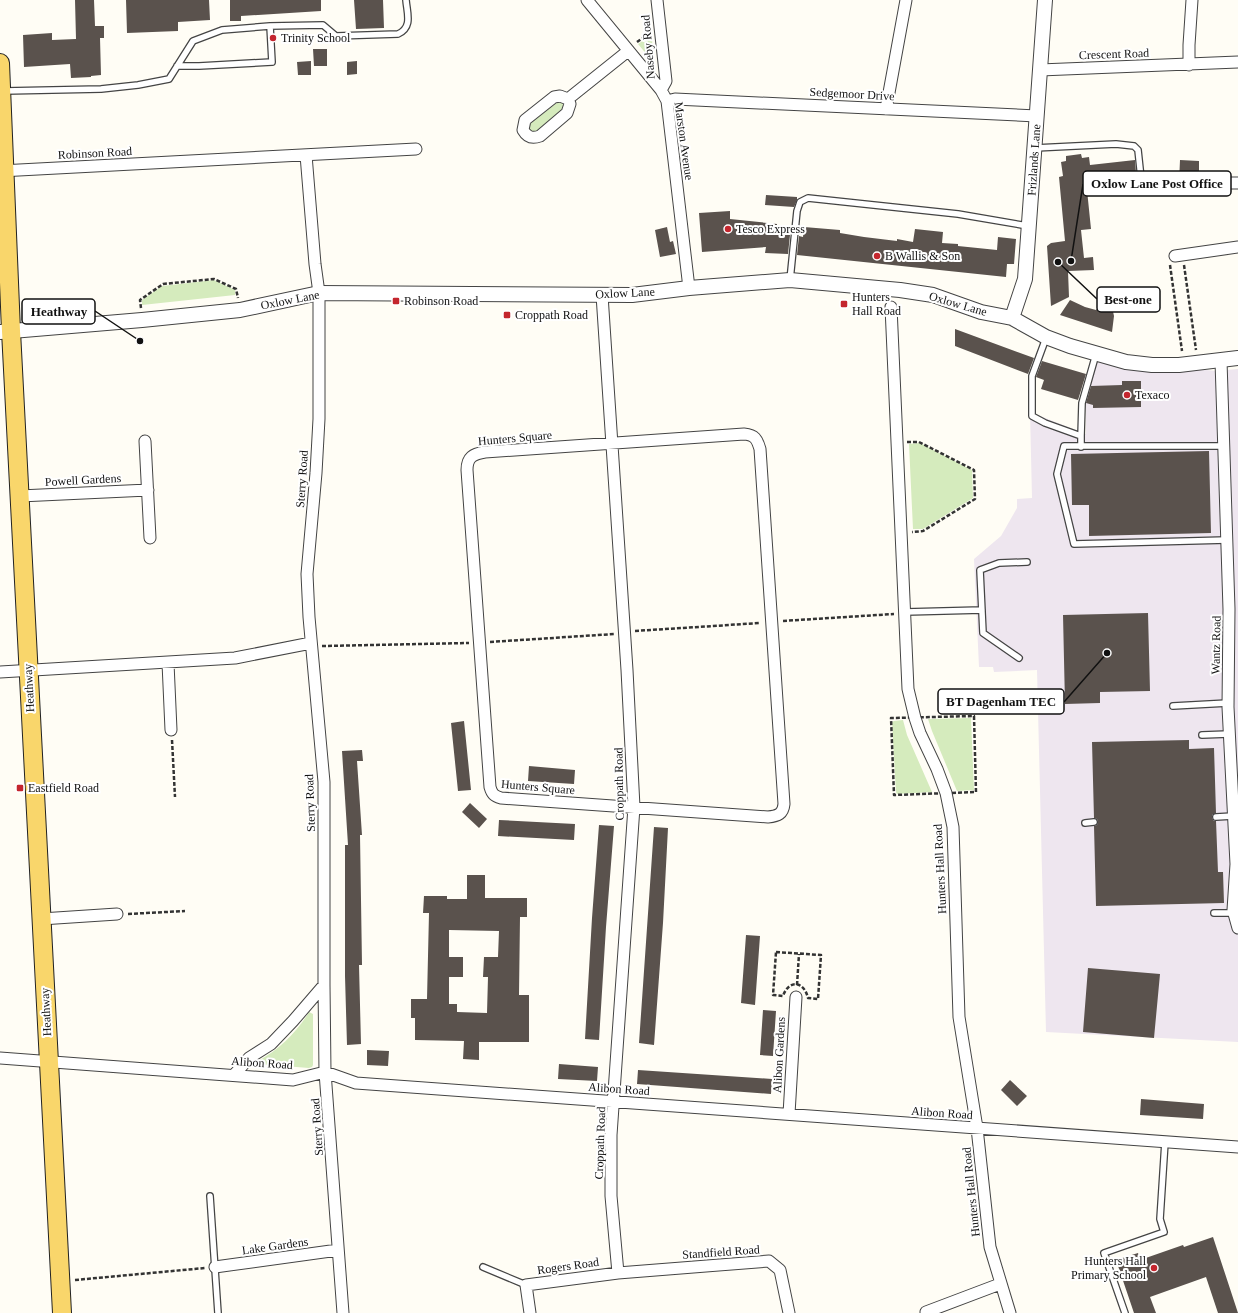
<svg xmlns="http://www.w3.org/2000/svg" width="1238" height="1313" font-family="Georgia,serif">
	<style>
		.industrial { fill: #eee6ef }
		.green { fill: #d5ebbd }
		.building { fill: #5a524d; fill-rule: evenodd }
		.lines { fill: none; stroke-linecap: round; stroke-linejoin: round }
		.service-casing { stroke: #444; stroke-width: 8 }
		.minor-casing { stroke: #444; stroke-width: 13 }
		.tertiary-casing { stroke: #444; stroke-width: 16 }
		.primary-casing { stroke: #222; stroke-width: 20 }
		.path { stroke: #333; stroke-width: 2.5; stroke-dasharray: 4 2; stroke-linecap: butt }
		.service { stroke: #fff; stroke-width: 5.5 }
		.minor { stroke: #fff; stroke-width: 11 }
		.tertiary { stroke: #fff; stroke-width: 14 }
		.primary { stroke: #f9d66b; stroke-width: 18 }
		.poi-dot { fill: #c4262e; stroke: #fff; stroke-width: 1.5 }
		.labels { text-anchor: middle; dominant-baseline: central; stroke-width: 4; stroke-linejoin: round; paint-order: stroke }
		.poi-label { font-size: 12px; fill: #111; stroke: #fff; text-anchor: start }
		.street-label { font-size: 12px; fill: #111; stroke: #fff }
		.leader { fill: none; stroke: #111; stroke-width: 1.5 }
		.callout-dot { fill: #111; stroke: #fff; stroke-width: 1.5 }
		.callout { fill: #fff; stroke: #111; stroke-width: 1.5 }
		.callout-label { font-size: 13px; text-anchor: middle; font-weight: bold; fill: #111 }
	</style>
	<rect width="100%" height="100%" fill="#fffdf5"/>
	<path class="industrial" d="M1096,359L1216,371L1238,369V1042L1046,1032L1037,670L994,672L993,667H979L974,559L1001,536L1017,508V499L1032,498L1030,412L1086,434V394Z"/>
	<path class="green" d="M647,38H652L653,62L638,44Z
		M558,102L563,103L564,109L537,132L531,133L528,128L529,124Z
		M214,280L235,290V295L142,305V300L162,286Z
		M920,443L972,470L973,498L923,529H913L909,444Z
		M971,718L974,790L957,791L932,731L928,719Z
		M903,720L907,735L932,792L897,794L896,792L892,722L894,721Z
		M309,1012L313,1014V1065L312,1067L309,1068L259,1064L257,1062L258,1061C279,1050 297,1032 309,1012Z"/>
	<path class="building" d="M75,0H94L95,26H104V38H100L101,75L91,76V77L71,78L70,64L24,67L23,35L52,33V40L76,39Z
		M126,0H209L210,20L178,22V31L127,33Z
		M230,0H321V11L241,16V21H230Z
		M354,0H383L384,28L356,29Z
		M313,49H327V66H314Z
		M311,61V75H298L297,62Z
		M357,61V74L347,75V62Z
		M1081,154L1082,158L1089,157L1090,165L1135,160L1137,185L1087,190L1091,229L1081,230L1084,258L1093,257L1094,270L1068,271L1069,297L1051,306L1047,246L1051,243L1065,241L1059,177L1063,176L1061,162L1066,161V156Z
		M1180,160L1199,161V181L1206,182V193H1188V183H1179Z
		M766,195L797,197V200L794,207L765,205Z
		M730,211V219L777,224V231L782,232V235H790L788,254L765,253L766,247L702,252L699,213Z
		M667,227L670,242L673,241L676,254L660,257L655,230Z
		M804,227L840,230V233L864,237L897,241V239L913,242L915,229L943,232L942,243L958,244V246L997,250L998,237L1016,239L1014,264H1007L1006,277L797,255L799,236L803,237Z
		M1070,300L1085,307L1096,310L1102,302L1112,307L1114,316L1112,332L1060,315Z
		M955,329L1034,358L1028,374L955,346Z
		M1042,361L1086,374L1078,400L1041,389L1044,380L1036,377Z
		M1122,381H1141V407L1093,408V405L1086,403L1091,386L1122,385Z
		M1209,451L1211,533L1089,536V505H1072L1071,454Z
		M1148,613L1150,691L1100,692V703L1065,704L1063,615Z
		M464,721L471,790L458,791L451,723Z
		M1189,740V749L1214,748L1216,813L1212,815V818L1214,821H1216L1218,872H1223L1224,903L1096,906L1094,826L1097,825L1098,822L1097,819L1094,818L1092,742Z
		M362,750L363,761H357L362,835H360L362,965H359L361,1044L347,1045L345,976V845H348L342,751Z
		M529,766L575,770L574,784L528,781Z
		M470,803L487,819L479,828L462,812Z
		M499,820L575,824L574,840L498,836Z
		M599,825L614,826L606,927L599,1040L585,1039L592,918Z
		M654,827L668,828L663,923L654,1045L639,1043Z
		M467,875H485V898H527V917H520L519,995H529V1042H479V1060L463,1059L464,1041L415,1040V1018H411V999H427L429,913H423L424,896H447V899H467ZM449,930L499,931L498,957H484L483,977H488L487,1013L457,1012V1004H449V977H463V957H449Z
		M746,935L760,936L755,1005L741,1003Z
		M1088,968L1160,974L1154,1038L1083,1032Z
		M763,1010L776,1011L773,1056L760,1055Z
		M367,1050L389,1051L388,1066L367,1065Z
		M559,1064L598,1067L597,1081L558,1079Z
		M638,1070L772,1079L771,1094L637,1084Z
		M1010,1080L1027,1096L1017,1106L1001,1090Z
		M1141,1099L1204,1104L1203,1119L1140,1115Z
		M1213,1237L1238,1313H1218L1206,1277L1150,1297L1156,1313H1134L1116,1260L1138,1253L1140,1260L1183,1245L1184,1247Z"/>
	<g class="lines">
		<g class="service-casing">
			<path id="service" d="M177,66H199L272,62L270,26
				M4,91L101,89L138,85L169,79L193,41L222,30L270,26L323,25L336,36L398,34C413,27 407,13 406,0
				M1035,148L1116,144L1134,146L1138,150L1141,178
				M790,280L797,211L800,202L808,198L958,214L1028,226
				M1046,338L1032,376V416L1045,423L1081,436V447
				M1081,436L1082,403L1096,354
				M1223,446H1064L1057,474L1074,544L1227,540
				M905,612L982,610
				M1019,658L983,633L980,570L999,563L1027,562
				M1173,706L1228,703
				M1202,735L1229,734
				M1216,817L1233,816
				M1085,823L1094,822
				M1214,913H1234
				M210,1196L218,1313
				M483,1267L526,1285
				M1125,1313L1104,1253L1164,1232L1160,1219L1165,1142"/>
		</g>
		<g class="minor-casing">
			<path id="minor" d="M587,0L661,90L667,101L689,288
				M657,0L666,81L661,90
				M1189,65V45L1192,0
				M1040,70L1238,62
				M568,99L560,96L554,97L525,120L523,130C527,137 532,139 540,136L567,113L570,104L568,99L628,51
				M667,101L675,99L1037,116
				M886,109L906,0
				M306,155L315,264L319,293V419L316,473L307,574L309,617L324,782V985L325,1072L343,1313
				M0,171L416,149
				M1217,183H1238
				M1175,256L1238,247
				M602,295L627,670L634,807L611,1135V1196L618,1273
				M891,307L908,689L915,718L920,733L937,769L946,793L953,827L959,1017L977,1128L990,1247L1010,1313
				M1221,361L1229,609L1228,707L1236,864L1233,910L1238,928
				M744,434C755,435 757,439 760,449L784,804C783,814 778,816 768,817L501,798C494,796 492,794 490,787L467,470C467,457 473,454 485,452Z
				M145,441L150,538
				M20,496L148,490
				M168,663L171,730
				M0,672L235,658L311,643
				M41,919L117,914
				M0,1058L293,1080L325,1072L356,1083L1238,1147
				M234,1075L249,1058L271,1044L293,1021L324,985
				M789,1114L796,997
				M215,1267L338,1250
				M926,1312L1000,1284
				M530,1313L526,1285L618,1273L769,1261L780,1270L789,1313"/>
		</g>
		<g class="tertiary-casing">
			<path id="tertiary" d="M1012,318L1025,279L1045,0
				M0,332L142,320L240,310L319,293L632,295L689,288L790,280L900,290L933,295L981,312L1012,318L1046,337L1070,346L1126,362L1152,365H1179L1238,358"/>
		</g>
		<g class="primary-casing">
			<path id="primary" d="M0,63L11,331L62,1313"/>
		</g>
		<path class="path" d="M637,42L644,37L650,36
			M1170,265L1182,351
			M1184,265L1196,350
			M141,308L140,300L163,284L214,279L236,289L238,298
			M907,442H919L974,470L975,499L923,531L912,532
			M783,621L894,614
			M635,631L760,623
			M490,642L614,634
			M322,646L469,643
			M974,716L976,792L894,795L891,718Z
			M172,740L175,797
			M128,914L185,911
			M776,952L821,955L818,999L808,998C804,981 789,979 783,996L773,995Z
			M797,985L799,954
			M75,1280L205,1268"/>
		<use href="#service" class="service"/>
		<use href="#minor" class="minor"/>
		<use href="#tertiary" class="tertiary"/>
		<use href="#primary" class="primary"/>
	</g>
	<g class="poi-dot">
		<circle cx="273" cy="38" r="4"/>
		<circle cx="728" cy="229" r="4"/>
		<circle cx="877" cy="256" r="4"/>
		<rect x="392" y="297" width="8" height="8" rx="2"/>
		<rect x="840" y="300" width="8" height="8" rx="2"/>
		<rect x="503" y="311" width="8" height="8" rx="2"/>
		<circle cx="1127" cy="395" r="4"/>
		<rect x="16" y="784" width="8" height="8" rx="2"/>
		<circle cx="1154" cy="1268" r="4"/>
	</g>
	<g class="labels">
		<g class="poi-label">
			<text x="281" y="38">Trinity School</text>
			<text x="736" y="229">Tesco Express</text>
			<text x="885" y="256">B Wallis &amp; Son</text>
			<text x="852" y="297">Hunters<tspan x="852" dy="14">Hall Road</tspan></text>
			<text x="404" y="301">Robinson Road</text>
			<text x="515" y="315">Croppath Road</text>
			<text x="1135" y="395">Texaco</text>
			<text x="28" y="788">Eastfield Road</text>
			<text x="1146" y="1261" text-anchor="end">Hunters Hall<tspan x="1146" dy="14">Primary School</tspan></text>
		</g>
		<g class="street-label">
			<text transform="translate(648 47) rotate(-95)">Naseby Road</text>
			<text transform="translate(1114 54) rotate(-2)">Crescent Road</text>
			<text transform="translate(852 94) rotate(3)">Sedgemoor Drive</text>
			<text transform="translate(684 141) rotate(82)">Marston Avenue</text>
			<text transform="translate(95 153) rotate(-3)">Robinson Road</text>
			<text transform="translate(1034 160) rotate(-86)">Frizlands Lane</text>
			<text transform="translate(625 293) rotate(-3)">Oxlow Lane</text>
			<text transform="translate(290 300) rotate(-11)">Oxlow Lane</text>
			<text transform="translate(958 304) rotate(16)">Oxlow Lane</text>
			<text transform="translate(515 438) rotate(-5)">Hunters Square</text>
			<text transform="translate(302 479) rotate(-86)">Sterry Road</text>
			<text transform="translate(83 480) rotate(-3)">Powell Gardens</text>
			<text transform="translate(1216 645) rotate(-89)">Wantz Road</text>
			<text transform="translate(29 688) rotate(-93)">Heathway</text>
			<text transform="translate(619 784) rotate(-91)">Croppath Road</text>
			<text transform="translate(538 787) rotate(5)">Hunters Square</text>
			<text transform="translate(310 803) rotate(-92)">Sterry Road</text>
			<text transform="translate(940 869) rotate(-93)">Hunters Hall Road</text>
			<text transform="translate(46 1012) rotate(-93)">Heathway</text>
			<text transform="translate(779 1055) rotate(-87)">Alibon Gardens</text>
			<text transform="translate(262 1063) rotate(4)">Alibon Road</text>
			<text transform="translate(619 1089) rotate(4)">Alibon Road</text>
			<text transform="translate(942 1113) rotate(4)">Alibon Road</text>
			<text transform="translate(317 1127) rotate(-94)">Sterry Road</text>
			<text transform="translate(600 1143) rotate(-88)">Croppath Road</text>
			<text transform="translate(971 1192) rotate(-96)">Hunters Hall Road</text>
			<text transform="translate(275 1246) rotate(-8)">Lake Gardens</text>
			<text transform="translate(721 1252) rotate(-4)">Standfield Road</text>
			<text transform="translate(568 1266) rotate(-8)">Rogers Road</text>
		</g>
	</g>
	<path class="leader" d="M1071 261L1083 184M1058 262L1097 299M140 341L95 311M1107 653L1064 702"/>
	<g class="callout-dot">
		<circle cx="1071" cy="261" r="4"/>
		<circle cx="1058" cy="262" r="4"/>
		<circle cx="140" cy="341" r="4"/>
		<circle cx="1107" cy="653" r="4"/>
	</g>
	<g class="callout">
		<rect x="1083" y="171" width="148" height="25" rx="4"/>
		<rect x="1097" y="287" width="63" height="25" rx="4"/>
		<rect x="22" y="299" width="73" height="25" rx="4"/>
		<rect x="938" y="689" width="126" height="25" rx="4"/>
	</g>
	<g class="callout-label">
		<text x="1157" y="188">Oxlow Lane Post Office</text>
		<text x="1128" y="304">Best-one</text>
		<text x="59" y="316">Heathway</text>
		<text x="1001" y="706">BT Dagenham TEC</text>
	</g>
</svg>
